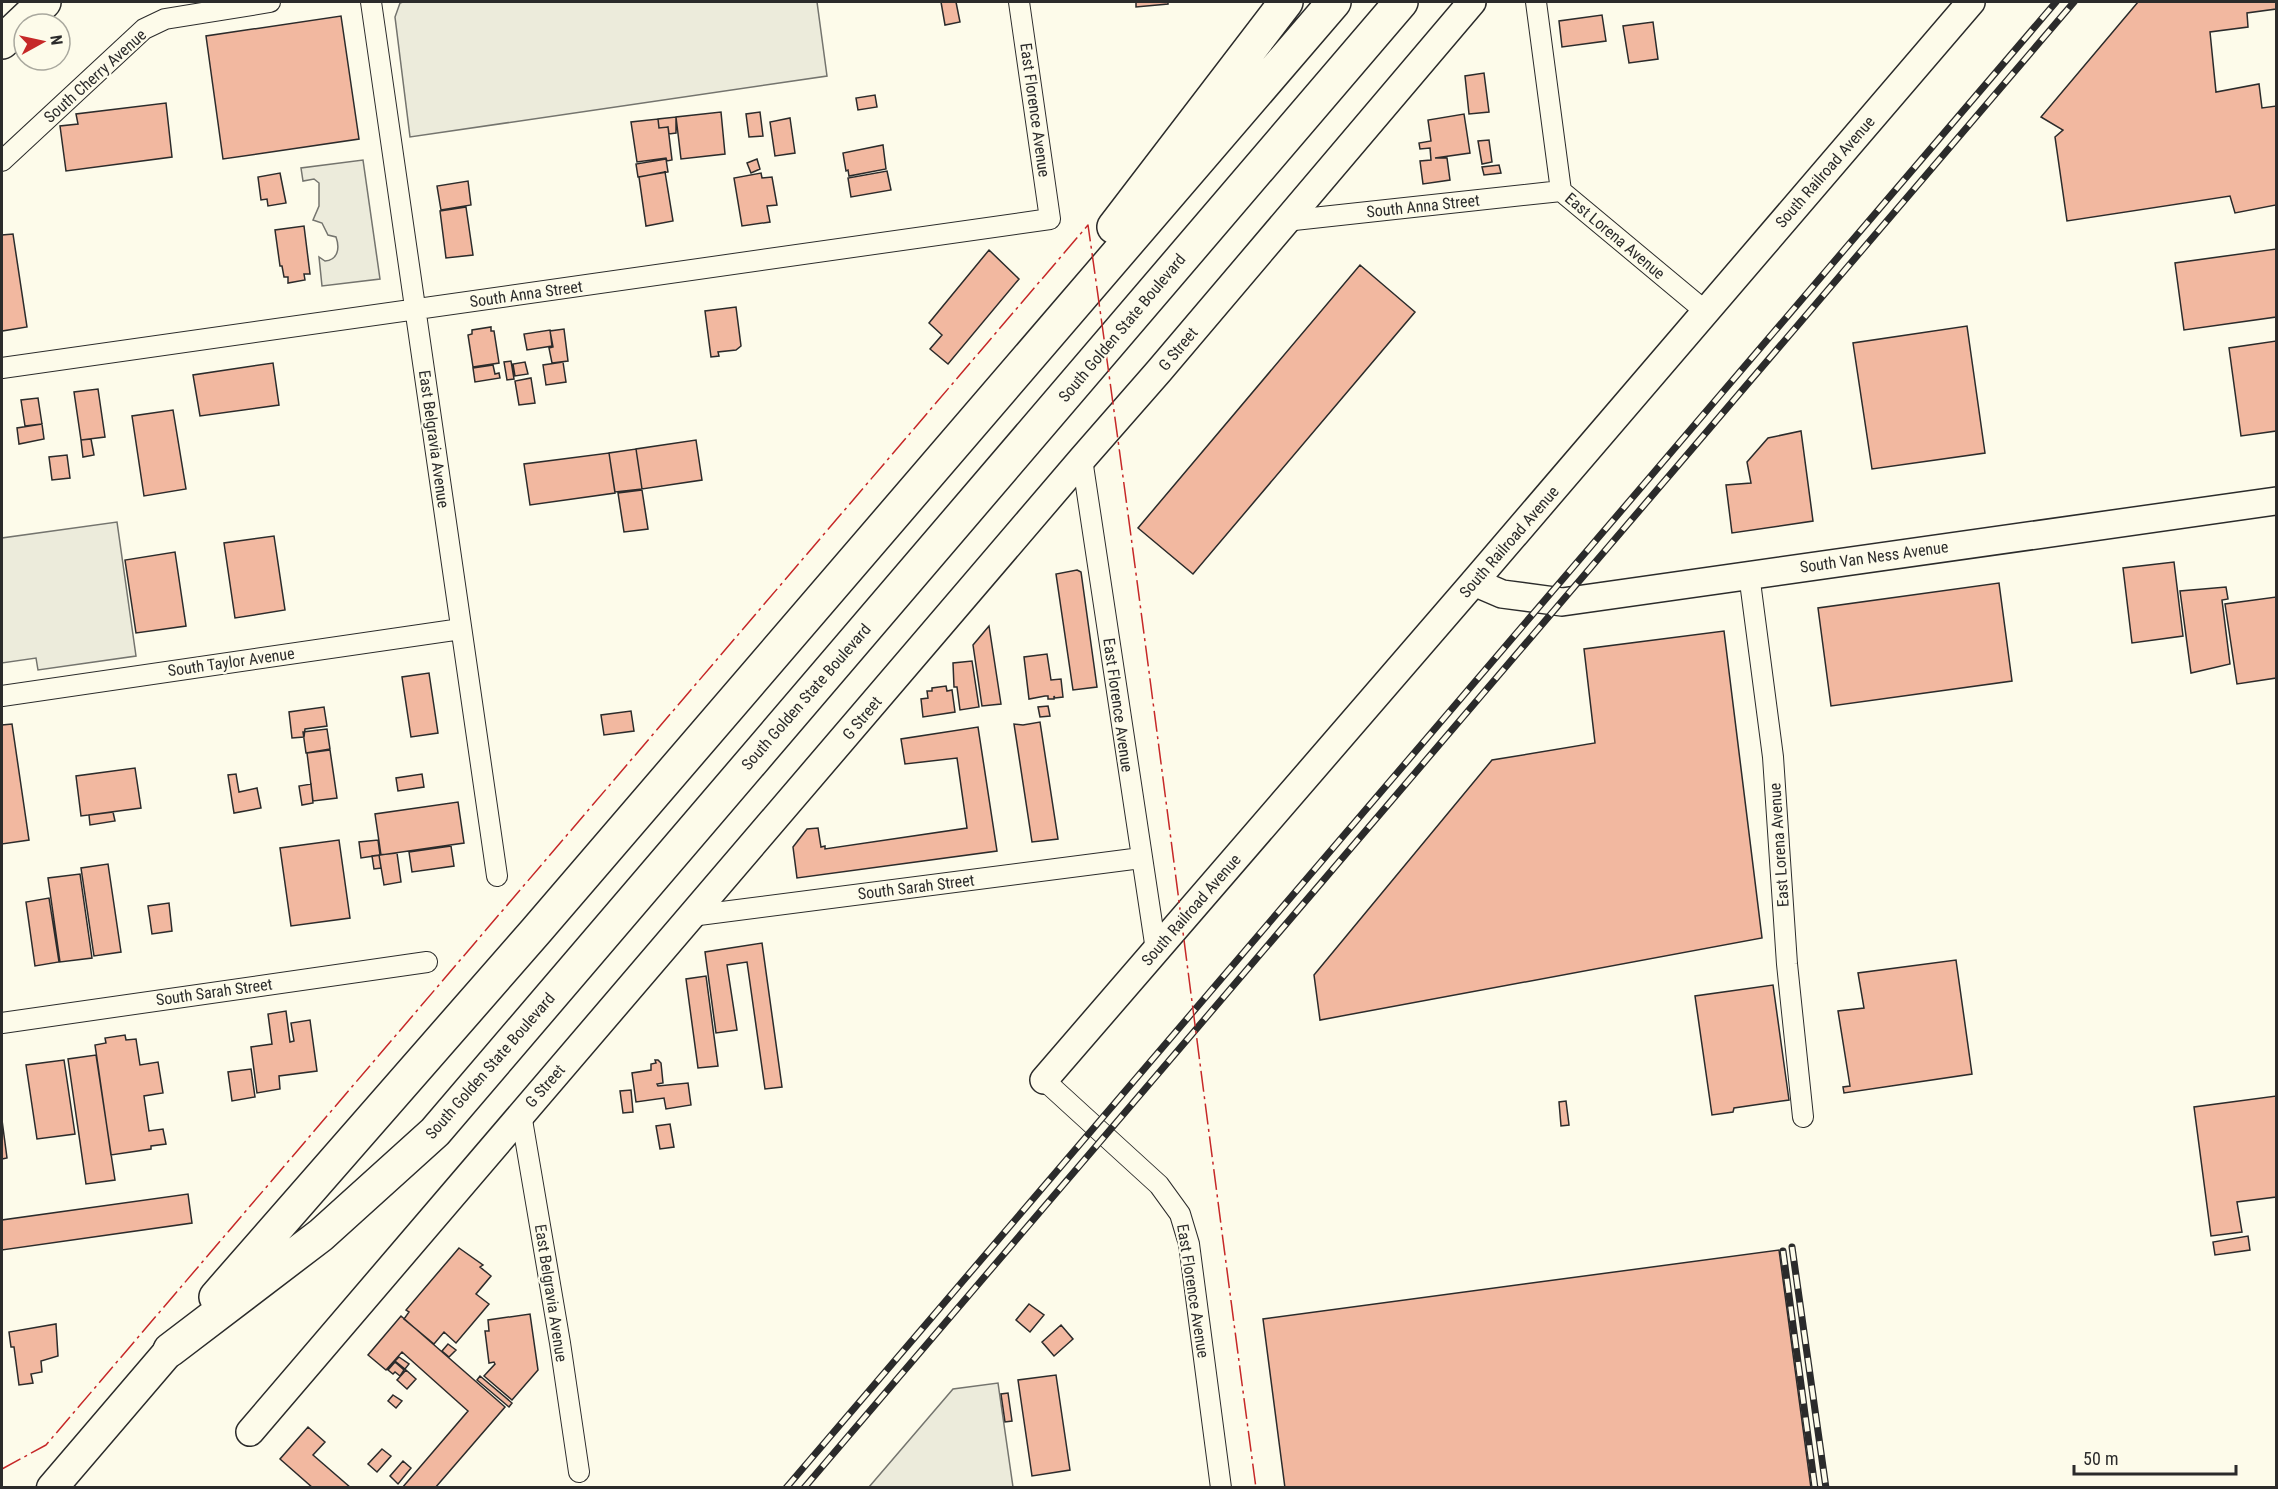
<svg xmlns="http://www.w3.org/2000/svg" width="2278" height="1489" font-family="'Roboto Condensed',sans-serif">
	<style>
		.green { fill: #ecebdb; stroke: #74746e; stroke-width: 1.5 }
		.building { fill: #f2b8a0; stroke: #2b2b2b; stroke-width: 1.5 }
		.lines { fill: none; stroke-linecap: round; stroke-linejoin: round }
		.street-casing { stroke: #2b2b2b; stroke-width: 22 }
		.secondary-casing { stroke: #2b2b2b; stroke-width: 30 }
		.primary-casing { stroke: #2b2b2b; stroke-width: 33 }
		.highway-casing { stroke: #2b2b2b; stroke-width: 36 }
		.street { stroke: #fdfbea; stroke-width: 20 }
		.secondary { stroke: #fdfbea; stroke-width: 27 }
		.primary { stroke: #fdfbea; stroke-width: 30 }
		.highway { stroke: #fdfbea; stroke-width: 33 }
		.rail-casing { stroke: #2b2b2b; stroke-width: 7 }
		.rail { stroke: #fdfbea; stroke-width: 4.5; stroke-dasharray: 14; stroke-linecap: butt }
		.power { stroke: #c62828; stroke-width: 1.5; stroke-dasharray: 21 4.5 3 4.5; stroke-linecap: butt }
		.labels { text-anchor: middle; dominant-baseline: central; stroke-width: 4.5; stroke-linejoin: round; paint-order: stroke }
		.street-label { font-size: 16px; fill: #2b2b2b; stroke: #fdfbea }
	</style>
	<rect width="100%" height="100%" fill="#fdfbea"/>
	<path class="green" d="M403,2H817L827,76L410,137L395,17L400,3Z
		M363,160L380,279L322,286L319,257L325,261C338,260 340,248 336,237L328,235L322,223L313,220L319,206V183L314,179L303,181L301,168Z
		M117,522L136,656L38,670L36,658L2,663V538Z
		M998,1383L1013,1487H869L953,1389Z"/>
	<path class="building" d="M941,2H956L960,22L945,25Z
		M1136,2H1168V4L1136,7Z
		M2138,2H2276V9L2247,13L2248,27L2210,32L2216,92L2259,84L2262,108L2276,106V205L2235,213L2230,196L2067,221L2055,137L2063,130L2041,117Z
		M1602,15L1606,41L1562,47L1559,21Z
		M341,16L359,139L223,159L206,36Z
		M1653,22L1658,59L1629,63L1623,26Z
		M1484,73L1489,112L1469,114L1465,76Z
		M875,95L877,107L858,110L856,98Z
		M166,103L172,157L66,171L60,126L78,124L76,114Z
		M721,112L725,154L681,159L676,117Z
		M760,112L763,136L749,137L746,114Z
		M1464,114L1470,153L1435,158H1447L1450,180L1423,184L1420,161L1431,160L1430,148L1420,149L1419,143L1431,141L1428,120Z
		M676,117V133L669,134L668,127L659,128L658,119Z
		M790,118L795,153L775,156L770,122Z
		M658,119L659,128L668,127L672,160L667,161L666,158L637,162L631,122Z
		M1489,140L1492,162L1482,164L1478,141Z
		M883,145L886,169L849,176L848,170L846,171L843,153Z
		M666,159L668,172L638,177L636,164Z
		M757,159L760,169L751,173L747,163Z
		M1499,165L1501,173L1484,175L1482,167Z
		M887,171L891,190L851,197L848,178Z
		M665,172L673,221L646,226L639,177Z
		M280,173L286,203L268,206L267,199L261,200L258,177Z
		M761,173L762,178L772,177L777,205L767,206L770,222L742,226L734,178Z
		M468,181L471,205L441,210L437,186Z
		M466,207L473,255L446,258L440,211Z
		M304,226L310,274H304L305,280L288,283V277H284L282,266H280L275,230Z
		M13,234L27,327L2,331V235Z
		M2276,249V317L2184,330L2175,263Z
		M989,250L1019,279L948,364L930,349L942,335L929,323Z
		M1360,265L1415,312L1193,574L1138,528Z
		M736,307L741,346L736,350L718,352L719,356L711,357L705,311Z
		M1967,326L1985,453L1872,469L1853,343Z
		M491,327V331H494L499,363L473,367L468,335L472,334V330Z
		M564,329L568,361L552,363L549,348L553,347L550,331Z
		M550,330L552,346L527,350L524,334Z
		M2276,341V431L2241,436L2229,348Z
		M511,361L514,379L507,380L504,362Z
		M525,362L528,374L515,376L513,364Z
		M563,362L566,382L546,385L543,365Z
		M273,363L279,405L200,416L193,375Z
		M493,365L495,374L499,373L500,378L475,382L473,368Z
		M531,378L535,403L519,405L515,381Z
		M98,389L105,437L81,440L74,392Z
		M38,398L42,424L25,426L21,400Z
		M173,410L186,489L144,496L132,416Z
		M42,424L44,439L19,444L17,428Z
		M1801,431L1813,521L1732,533L1726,485L1751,483L1747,462L1768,438Z
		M91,439L94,455L83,457L81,440Z
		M696,440L702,480L642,489L636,449Z
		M636,449L642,489L615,492L609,453Z
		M609,453L615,493L530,505L524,464Z
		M67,455L70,478L52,480L49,457Z
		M642,490L648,529L624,532L618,493Z
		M274,536L285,610L235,618L224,543Z
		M175,552L186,626L136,633L125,560Z
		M2174,562L2183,636L2132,643L2123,568Z
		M1077,570L1081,572L1097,687L1073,690L1056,574Z
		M1999,583L2012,681L1831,706L1818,608Z
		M2226,587L2228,599L2222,600L2230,664L2191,673L2180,591Z
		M2276,597V678L2237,684L2225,604Z
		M989,626L1001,704L982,706L973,645Z
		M1724,631L1762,938L1320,1020L1314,975L1492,760L1595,743L1584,649Z
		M1047,654L1051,680L1061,679L1063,697L1055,698L1054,696V699H1048V696H1045L1029,699L1024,657Z
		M972,661L979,707L960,710L957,687H954L953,663Z
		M429,673L438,733L411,737L402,677Z
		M946,686L947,691L952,690L955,712L923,717L921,699L928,698L927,691H932V688Z
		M1048,706L1050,716L1040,717L1038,707Z
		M324,707L327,726L305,729L304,737L292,738L289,712Z
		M631,711L634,731L604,735L601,715Z
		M1040,722L1058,839L1032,842L1014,724L1023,725Z
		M12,724L29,840L2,844V725Z
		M978,727L997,851L797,878L793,847L807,829L818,828L821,847L825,846V849L967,828L957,758L905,764L901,739Z
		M327,729L330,749L306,753L303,732Z
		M330,750L337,798L313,801L307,753Z
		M135,768L141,808L81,816L76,776Z
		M236,774L239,792L257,788L261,808L234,813L228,775Z
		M422,774L424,787L398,791L396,778Z
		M311,784L313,803L302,805L299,786Z
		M458,802L464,843L381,855L375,814Z
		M113,812L115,821L90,825L89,815Z
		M339,840L350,918L291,926L280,848Z
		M378,840L380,855L361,858L359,842Z
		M451,846L454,866L412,872L409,852Z
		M397,853L401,882L384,885L379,855Z
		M379,855L381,868L374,869L372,856Z
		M108,864L121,952L94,956L81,868Z
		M80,874L92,958L60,962L48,878Z
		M49,898L59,962L35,966L26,902Z
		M169,903L172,931L152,934L148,906Z
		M762,943L782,1087L765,1089L747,962L727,965L737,1030L716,1033L705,952Z
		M1956,960L1972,1074L1844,1093L1843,1087L1850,1086L1838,1011L1864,1008L1858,973Z
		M706,976L718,1066L698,1068L686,979Z
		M1773,985L1789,1100L1734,1108L1733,1112L1712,1115L1695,996Z
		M286,1011L290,1042L294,1041L291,1023L310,1020L317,1071L279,1076L280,1089L257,1093L251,1047L272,1044L268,1014Z
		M125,1035L126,1040L136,1039L140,1065L158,1062L163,1093L144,1096L149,1131L163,1129L166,1144L151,1146V1149L111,1155L95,1045L106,1043L105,1038Z
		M96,1055L115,1180L86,1184L68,1059Z
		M64,1060L75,1134L37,1139L26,1065Z
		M655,1060H658L661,1063L663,1083L657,1084L658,1086L688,1083L691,1105L666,1109L664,1098L636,1102L632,1073L651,1070V1064L656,1063Z
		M251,1069L255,1097L232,1101L228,1072Z
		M631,1090L633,1112L623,1113L620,1091Z
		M2276,1096V1197L2237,1202L2242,1232L2211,1236L2194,1107Z
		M1566,1101L1569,1125L1561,1126L1559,1102Z
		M2,1120L7,1158L2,1159Z
		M670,1124L674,1147L660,1149L656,1126Z
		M188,1194L192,1223L2,1250V1220Z
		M2248,1236L2250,1250L2215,1255L2213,1242Z
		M459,1248L483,1265L480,1267L491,1276L476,1294L489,1304L456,1343L444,1332L434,1344L404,1319L409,1312L406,1310Z
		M1779,1250L1811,1488H1285L1263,1319Z
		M1029,1304L1044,1315L1030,1332L1016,1320Z
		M530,1314L538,1370L512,1400L484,1376L495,1364L494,1362L489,1363L485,1331H489L488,1320Z
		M401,1316L505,1407L435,1488H402L468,1411L402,1352L386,1370L368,1355Z
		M56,1324L58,1356L41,1361L42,1372L31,1374L33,1383L19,1385L14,1347H11L9,1332Z
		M1061,1325L1073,1339L1054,1356L1042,1342Z
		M448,1344L456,1350L449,1357L442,1351Z
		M399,1357L409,1364L405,1369L395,1361Z
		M395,1362L404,1370L400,1376L395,1372L393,1374L388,1370Z
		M406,1370L416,1379L407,1389L397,1380Z
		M1056,1375L1070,1470L1032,1476L1018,1380Z
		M480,1376L512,1403L509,1407L477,1380Z
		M1008,1393L1012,1421L1005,1422L1001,1394Z
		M393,1395L402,1401L396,1408L388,1401Z
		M308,1427L325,1442L313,1455L351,1488H313L280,1459Z
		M382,1449L391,1456L377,1472L368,1464Z
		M403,1461L411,1468L398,1484L390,1476Z"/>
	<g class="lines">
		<g class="street-casing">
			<path id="street" d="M371,2L497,876
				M1536,2L1561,191L1705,311
				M2,161L144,29L165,19L270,2
				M1285,221L1561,191
				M2,368L1050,219L1019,2
				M1082,459L1156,950
				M1749,574L1773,757L1787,964L1803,1117
				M2,696L461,629
				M691,916L1141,858
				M2,1023L427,962
				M1044,1080L1159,1185L1180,1214L1189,1244L1221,1488
				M521,1114L560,1343L579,1472"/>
		</g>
		<g class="secondary-casing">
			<path id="secondary" d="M1474,582L1502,594L1562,602L2276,501
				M1044,1080L1474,582L1971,2
				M250,1432L1082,459L1159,371L1472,2"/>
		</g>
		<g class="primary-casing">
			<path id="primary" d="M52,1488L170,1350"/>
		</g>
		<g class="highway-casing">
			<path id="highway" d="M2,42L44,2
				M1114,227L1286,2
				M216,1297L536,931L1334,2
				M170,1350L321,1235L435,1132L1401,2"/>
		</g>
		<use href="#street" class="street"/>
		<use href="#secondary" class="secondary"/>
		<use href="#primary" class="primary"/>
		<use href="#highway" class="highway"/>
		<g class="rail-casing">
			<path id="rail" d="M1792,1247L1826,1488
				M1783,1251L1815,1488
				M786,1488L2056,2
				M804,1488L2074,2"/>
		</g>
		<use href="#rail" class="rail"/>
		<path class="power" d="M2,1469L46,1445L1088,225C1148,645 1199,1067 1256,1488"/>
	</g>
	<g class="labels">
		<g class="street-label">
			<text transform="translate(95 76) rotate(-42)">South Cherry Avenue</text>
			<text transform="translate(1035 110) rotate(82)">East Florence Avenue</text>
			<text transform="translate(1825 172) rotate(-49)">South Railroad Avenue</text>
			<text transform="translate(1423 206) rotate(-6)">South Anna Street</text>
			<text transform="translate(1615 236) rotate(40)">East Lorena Avenue</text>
			<text transform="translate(526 294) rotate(-8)">South Anna Street</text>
			<text transform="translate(1122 328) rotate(-50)">South Golden State Boulevard</text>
			<text transform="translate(1178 349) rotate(-50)">G Street</text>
			<text transform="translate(434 439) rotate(82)">East Belgravia Avenue</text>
			<text transform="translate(1509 542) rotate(-49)">South Railroad Avenue</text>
			<text transform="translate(1874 557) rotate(-8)">South Van Ness Avenue</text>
			<text transform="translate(231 662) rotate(-8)">South Taylor Avenue</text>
			<text transform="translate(806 697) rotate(-49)">South Golden State Boulevard</text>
			<text transform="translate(1118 705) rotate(82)">East Florence Avenue</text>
			<text transform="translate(862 718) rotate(-50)">G Street</text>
			<text transform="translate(1779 845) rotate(-94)">East Lorena Avenue</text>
			<text transform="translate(916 887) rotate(-7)">South Sarah Street</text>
			<text transform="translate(1191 910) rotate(-49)">South Railroad Avenue</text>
			<text transform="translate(214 992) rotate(-8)">South Sarah Street</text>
			<text transform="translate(490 1066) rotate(-49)">South Golden State Boulevard</text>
			<text transform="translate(545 1086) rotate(-49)">G Street</text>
			<text transform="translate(1193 1291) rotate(81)">East Florence Avenue</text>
			<text transform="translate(551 1293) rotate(81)">East Belgravia Avenue</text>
		</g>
	</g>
	<rect width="2278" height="1489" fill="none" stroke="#2b2b2b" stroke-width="6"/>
	<g transform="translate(42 42) rotate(82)"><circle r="28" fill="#fdfbea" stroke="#a9a89e" stroke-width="1.5"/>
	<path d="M0-4.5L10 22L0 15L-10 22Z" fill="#c62828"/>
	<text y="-9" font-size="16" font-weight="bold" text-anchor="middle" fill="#2b2b2b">N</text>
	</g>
	<path d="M2074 1465v9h162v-9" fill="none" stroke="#2b2b2b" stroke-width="3"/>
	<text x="2083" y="1465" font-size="18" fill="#2b2b2b" stroke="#fdfbea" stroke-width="4.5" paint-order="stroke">50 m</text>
</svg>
